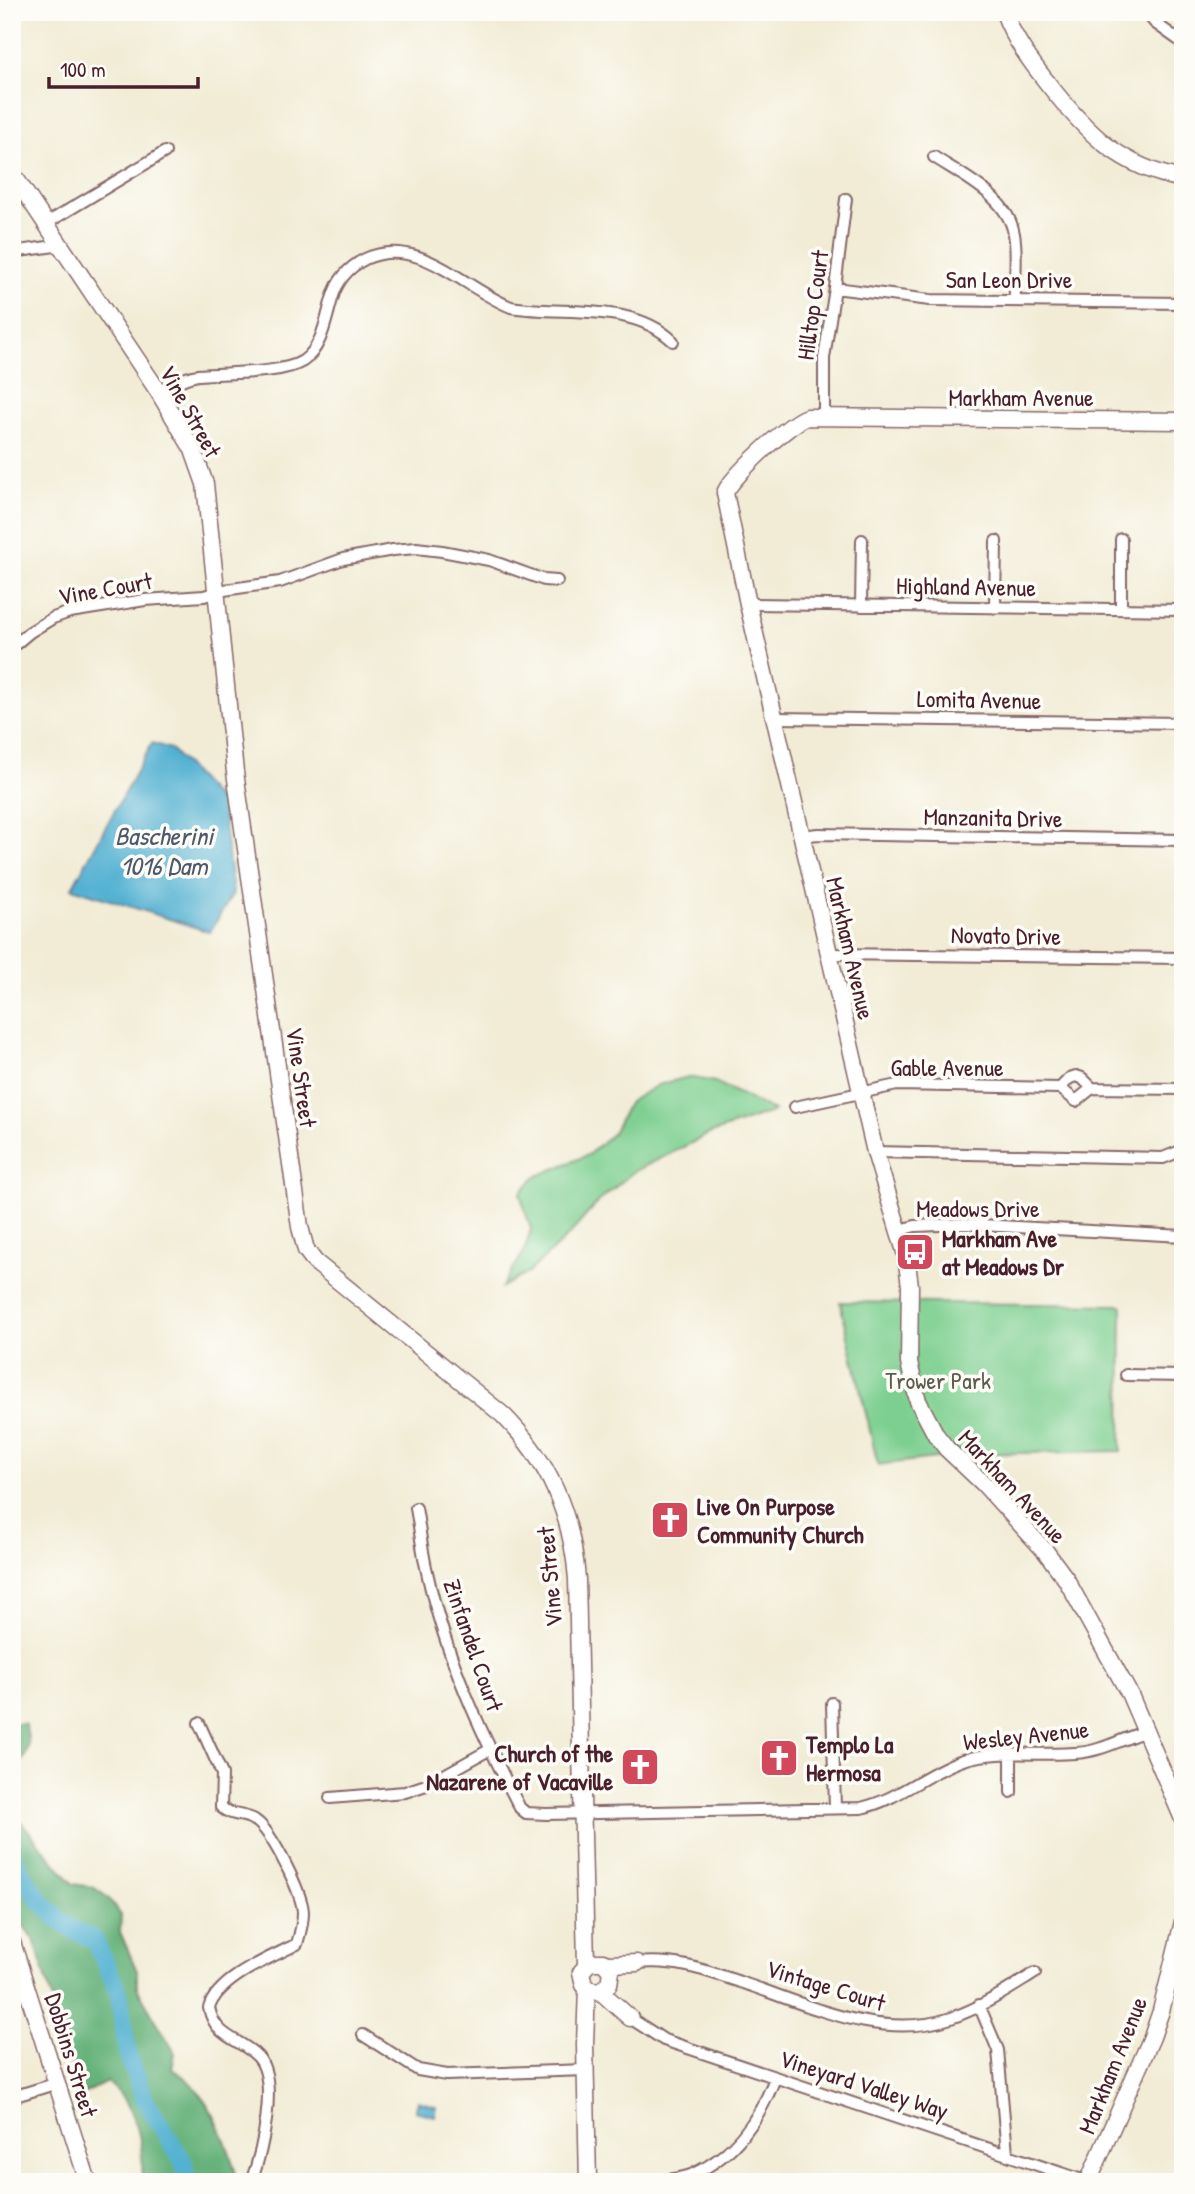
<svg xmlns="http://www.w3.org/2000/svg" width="1195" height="2194" font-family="'Patrick Hand',sans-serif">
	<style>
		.green { fill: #7dcf90; stroke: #64775e; stroke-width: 2 }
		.forest { fill: #66b27a; stroke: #586852; stroke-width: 2 }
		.water { fill: #53b1d2; stroke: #4e687e; stroke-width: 2 }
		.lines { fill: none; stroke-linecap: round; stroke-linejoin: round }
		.river { stroke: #53b1d2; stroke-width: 18 }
		.street-casing { stroke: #856767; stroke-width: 14 }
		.secondary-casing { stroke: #856767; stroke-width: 19 }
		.street { stroke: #fff; stroke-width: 10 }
		.secondary { stroke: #fff; stroke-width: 16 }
		.labels { text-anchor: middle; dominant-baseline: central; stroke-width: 7; stroke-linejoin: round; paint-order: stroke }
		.street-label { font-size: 24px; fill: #4a1f2b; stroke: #fdfcf7 }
		.poi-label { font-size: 24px; font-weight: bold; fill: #4a1f2b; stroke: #fdfcf7; text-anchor: start }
		.park-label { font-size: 24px; fill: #5c5d4e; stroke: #fdfcf7 }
		.water-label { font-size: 26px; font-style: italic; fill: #4e596e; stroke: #fdfcf7 }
	</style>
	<rect width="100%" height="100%" fill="#fdfcf7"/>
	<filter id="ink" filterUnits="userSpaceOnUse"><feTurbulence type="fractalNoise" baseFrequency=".0143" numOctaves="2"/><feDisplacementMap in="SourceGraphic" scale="14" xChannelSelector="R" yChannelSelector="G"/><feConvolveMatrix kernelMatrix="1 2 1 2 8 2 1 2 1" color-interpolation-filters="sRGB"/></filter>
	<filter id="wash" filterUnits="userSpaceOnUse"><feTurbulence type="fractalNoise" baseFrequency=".00686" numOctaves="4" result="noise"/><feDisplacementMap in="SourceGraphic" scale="28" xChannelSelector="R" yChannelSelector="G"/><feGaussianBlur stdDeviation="1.57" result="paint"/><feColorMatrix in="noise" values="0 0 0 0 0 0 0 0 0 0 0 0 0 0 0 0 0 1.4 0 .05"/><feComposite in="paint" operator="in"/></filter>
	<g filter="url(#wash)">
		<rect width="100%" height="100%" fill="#f2ecd6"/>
		<path class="green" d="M688,1077L715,1082L774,1111L709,1134L633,1172L598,1202L569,1235L528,1273L502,1287L524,1252L531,1229L520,1194L535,1177L588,1155L613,1133L629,1102L658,1085Z
			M840,1302L1122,1305L1121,1451L968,1454L878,1465Z"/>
		<path class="forest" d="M24,1723C33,1748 28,1754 12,1774V1724Z
			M12,1811L73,1884L93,1887L107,1897L121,1915L120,1932L137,1971V1988L175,2053L172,2069C179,2074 189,2079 194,2086C216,2112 230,2150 238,2182H141C146,2146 136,2104 107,2082L81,2095L35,1942L12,1909Z"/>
		<path class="water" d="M152,743L171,749L219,801L222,808L233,893L210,932L72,888Z
			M418,2101L437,2107L435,2116L415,2111Z"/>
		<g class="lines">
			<path class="river" d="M12,1853C29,1890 54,1926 94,1939L119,1993L128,2056L146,2102L184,2163L188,2182"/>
		</g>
	</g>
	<g filter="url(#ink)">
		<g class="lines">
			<g class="street-casing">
				<path id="street" d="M1146,12L1155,23L1183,43
					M934,157C963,176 1008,197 1014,234C1018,255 1014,278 1015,299
					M47,223L165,152
					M12,252L62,245
					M835,288L930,300L1183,303
					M158,391C171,385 183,377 198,375C225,372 281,375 303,361C322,348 326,319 332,299C337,281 349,267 365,259C419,234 464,289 511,307C564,316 631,301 673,341
					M824,417V358L835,288L846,199
					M748,604L1183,610
					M861,606L862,540
					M995,608L996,541
					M1121,609V539
					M12,647L30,632L53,618L70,612L145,600L204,596L224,590L280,582L343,559L393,550L416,548L442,551L489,560L544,580L557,581
					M775,718L1183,723
					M802,836L818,834L1183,840
					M830,954L1183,958
					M1060,1088L1070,1078L1076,1076L1082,1078L1092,1088L1183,1089
					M795,1107L897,1085L1060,1088L1076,1101L1092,1088
					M875,1152L1163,1158L1183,1150
					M900,1230L915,1226L963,1224L1183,1236
					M1126,1375L1183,1376
					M416,1508C420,1530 422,1551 427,1572C445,1656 481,1733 520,1808L526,1813L546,1814L861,1808C898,1800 927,1772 963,1760C998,1749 1039,1756 1075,1753C1101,1752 1123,1738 1147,1731
					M832,1703L835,1808
					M199,1723L222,1774L221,1807C231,1817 245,1813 256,1821C272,1832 302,1893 303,1912C303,1924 300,1934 297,1944C270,1958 218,1978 209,2008C216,2039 238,2037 257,2056C280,2079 261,2155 251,2182
					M1011,1755V1792
					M330,1798L405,1792L426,1785L489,1750
					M637,1963C675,1959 705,1970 740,1982C807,2004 881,2042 951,2018C981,2008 1009,1989 1035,1973
					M979,2005L998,2050L1007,2153
					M630,2018L664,2040L1088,2182
					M363,2035L418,2070L447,2075L586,2070
					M12,2097L58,2083
					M656,2182C668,2179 682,2179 693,2174C734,2156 760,2118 775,2078"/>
			</g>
			<g class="secondary-casing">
				<path id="secondary" d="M1004,12C1014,40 1031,62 1049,85C1087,133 1120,167 1183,179
					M12,173L158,391L193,450L205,484L235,772L300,1227L306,1250L315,1262L503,1415C549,1461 572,1514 577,1579L586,1964
					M1183,421L807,417C790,422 731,477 725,493L748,604L875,1152L906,1255L910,1286L909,1363L918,1401L936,1435L947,1449L984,1484L1046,1552L1066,1579L1130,1695L1183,1819
					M12,1942L88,2182
					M606,1964L637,1963
					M587,1988L585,2044L588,2182
					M600,1991L609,1984L611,1971L603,1962H590L581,1972L584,1985L591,1990L600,1991L630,2018
					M1088,2182L1152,2037L1161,2011L1183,1922"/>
			</g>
			<use href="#street" class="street"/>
			<use href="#secondary" class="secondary"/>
		</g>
	</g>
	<defs>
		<g id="bus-square" transform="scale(2.0125)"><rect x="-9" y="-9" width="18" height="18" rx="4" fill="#d1495b" stroke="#fdfcf7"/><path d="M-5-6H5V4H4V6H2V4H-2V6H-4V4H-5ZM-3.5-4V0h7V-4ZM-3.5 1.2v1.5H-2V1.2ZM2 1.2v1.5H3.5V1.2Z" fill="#fff"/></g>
		<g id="church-square" transform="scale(2.0125)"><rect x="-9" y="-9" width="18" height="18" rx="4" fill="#d1495b" stroke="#fdfcf7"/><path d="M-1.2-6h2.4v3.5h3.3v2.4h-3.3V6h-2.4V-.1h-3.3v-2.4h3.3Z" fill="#fff"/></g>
	</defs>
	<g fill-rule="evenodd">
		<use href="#bus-square" x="915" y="1252"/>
		<use href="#church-square" x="670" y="1520"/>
		<use href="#church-square" x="779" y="1758"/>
		<use href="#church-square" x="640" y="1767"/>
	</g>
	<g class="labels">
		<g class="street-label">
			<text x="1009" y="279">San Leon Drive</text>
			<text transform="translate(812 305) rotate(-82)">Hilltop Court</text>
			<text x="1021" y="397">Markham Avenue</text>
			<text transform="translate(191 411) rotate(61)">Vine Street</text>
			<text transform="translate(966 586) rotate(1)">Highland Avenue</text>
			<text transform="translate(105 588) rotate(-10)">Vine Court</text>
			<text transform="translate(979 699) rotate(1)">Lomita Avenue</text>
			<text transform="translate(993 817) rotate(1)">Manzanita Drive</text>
			<text transform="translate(1006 935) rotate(1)">Novato Drive</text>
			<text transform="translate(851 948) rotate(77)">Markham Avenue</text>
			<text x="947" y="1067">Gable Avenue</text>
			<text transform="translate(302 1077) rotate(82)">Vine Street</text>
			<text x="978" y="1208">Meadows Drive</text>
			<text transform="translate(1013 1486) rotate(47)">Markham Avenue</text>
			<text transform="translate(549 1577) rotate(-95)">Vine Street</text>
			<text transform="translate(474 1645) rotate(71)">Zinfandel Court</text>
			<text transform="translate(1026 1735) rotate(-6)">Wesley Avenue</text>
			<text transform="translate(826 1985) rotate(17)">Vintage Court</text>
			<text transform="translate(72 2055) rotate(73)">Dobbins Street</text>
			<text transform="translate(1112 2065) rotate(-68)">Markham Avenue</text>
			<text transform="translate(864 2084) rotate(18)">Vineyard Valley Way</text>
		</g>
		<g class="poi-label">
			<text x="942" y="1238">Markham Ave<tspan x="942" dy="28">at Meadows Dr</tspan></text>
			<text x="697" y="1506">Live On Purpose<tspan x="697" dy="28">Community Church</tspan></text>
			<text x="806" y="1744">Templo La<tspan x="806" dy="28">Hermosa</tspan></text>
			<text x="613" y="1753" text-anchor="end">Church of the<tspan x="613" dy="28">Nazarene of Vacaville</tspan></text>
		</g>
		<g class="park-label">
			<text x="938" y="1380">Trower Park</text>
		</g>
		<g class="water-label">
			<text x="164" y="835">Bascherini<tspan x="164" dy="30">1016 Dam</tspan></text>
		</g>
	</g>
	<rect width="1195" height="2194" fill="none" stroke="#fdfcf7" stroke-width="42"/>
	<path d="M49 77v10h149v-10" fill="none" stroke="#4a1f2b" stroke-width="3.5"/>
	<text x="60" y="77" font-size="21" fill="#4a1f2b" stroke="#fdfcf7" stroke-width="5" paint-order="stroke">100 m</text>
</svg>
